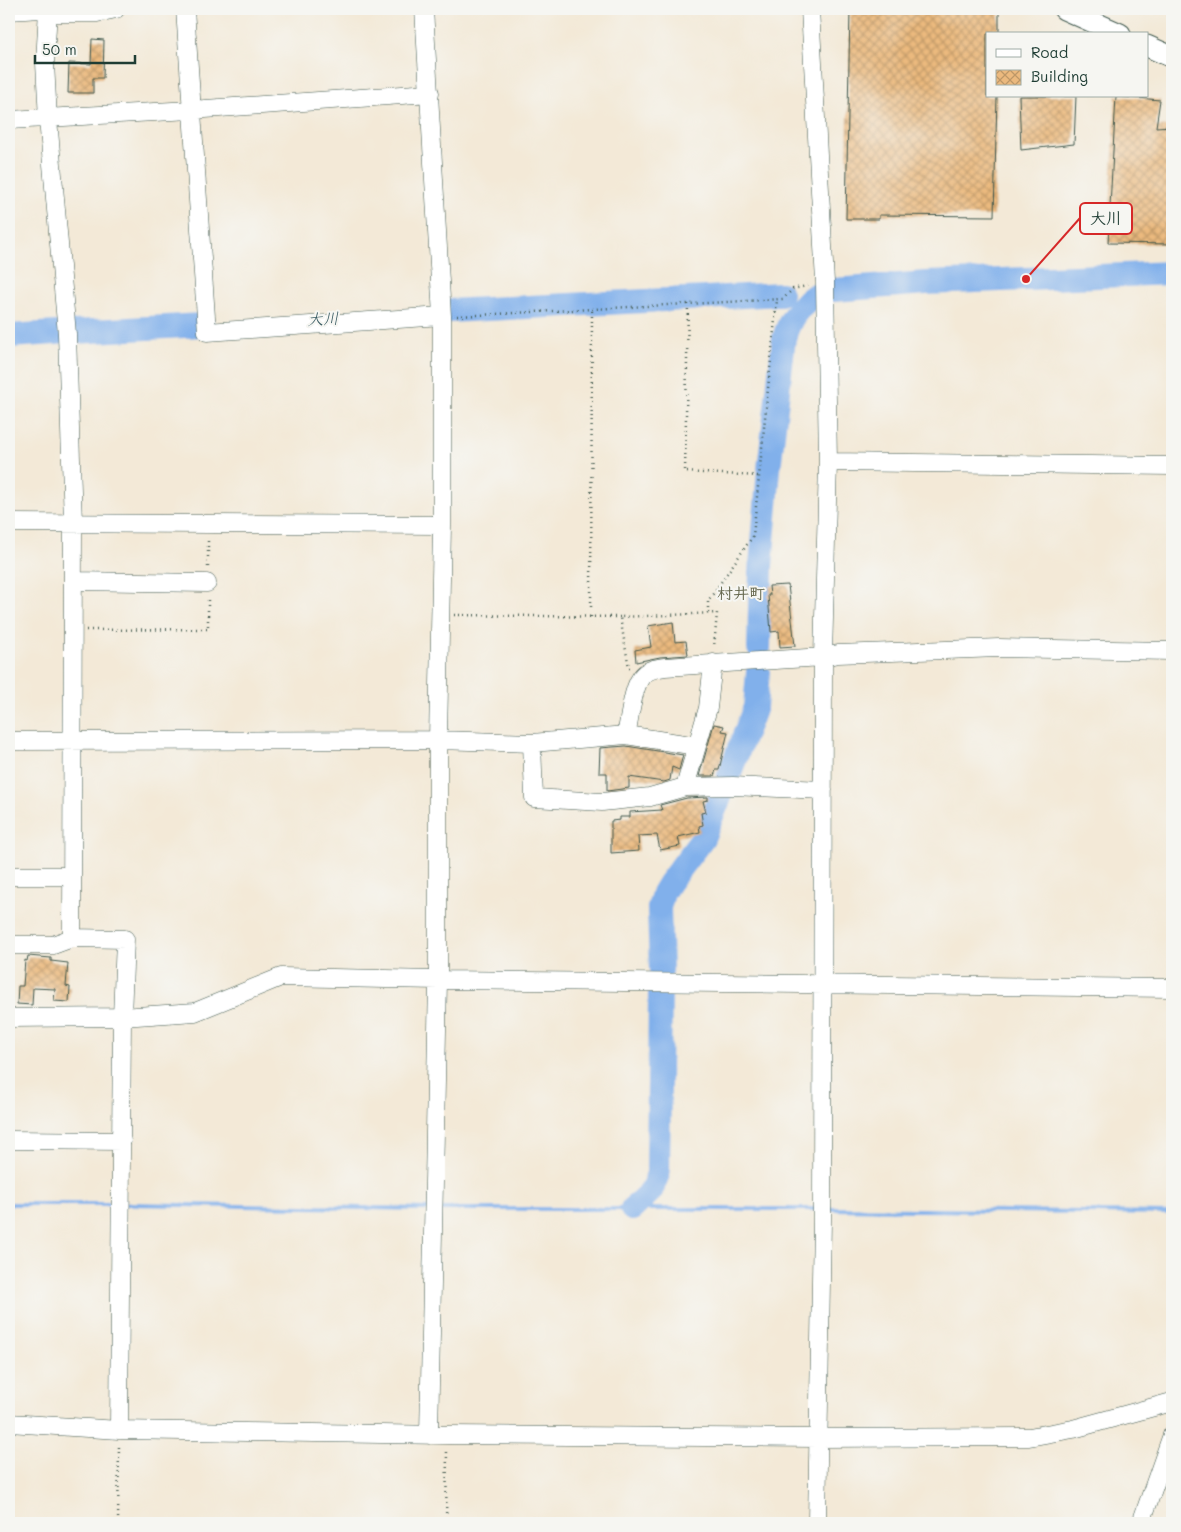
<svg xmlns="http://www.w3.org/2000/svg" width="1181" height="1532" font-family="Mali,'Klee One',sans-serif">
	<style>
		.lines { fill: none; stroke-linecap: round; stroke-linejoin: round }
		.stream { stroke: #81b0eb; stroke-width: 4 }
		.river { stroke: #81b0eb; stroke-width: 24 }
		.building { fill: url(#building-cross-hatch) }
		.minor-casing { stroke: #3f574c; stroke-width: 19 }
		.major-casing { stroke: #3f574c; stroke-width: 23 }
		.path { stroke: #3f574c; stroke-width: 2.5; stroke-dasharray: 1 4; stroke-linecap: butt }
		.minor { stroke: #fff; stroke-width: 18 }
		.major { stroke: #fff; stroke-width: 21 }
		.labels { text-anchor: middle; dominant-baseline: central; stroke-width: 4; stroke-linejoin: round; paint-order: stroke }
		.water-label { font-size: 16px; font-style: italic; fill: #385a62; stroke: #f6f6f2 }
		.neighbourhood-label { font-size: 16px; font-weight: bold; fill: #66684e; stroke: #f6f6f2 }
		.leader { fill: none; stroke: #d62828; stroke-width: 2 }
		.callout-dot { fill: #d62828; stroke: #f6f6f2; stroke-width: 2 }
		.callout { fill: #f6f6f2; stroke: #d62828; stroke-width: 2 }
		.callout-label { font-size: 16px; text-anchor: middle; font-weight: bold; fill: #1f3d34 }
	</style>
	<defs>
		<pattern id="building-cross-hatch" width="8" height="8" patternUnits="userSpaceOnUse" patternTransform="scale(1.25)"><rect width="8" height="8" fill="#ebb97e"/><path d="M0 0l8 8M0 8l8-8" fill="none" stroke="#be9868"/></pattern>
	</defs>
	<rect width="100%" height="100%" fill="#f6f6f2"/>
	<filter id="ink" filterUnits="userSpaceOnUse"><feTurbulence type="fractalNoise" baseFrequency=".02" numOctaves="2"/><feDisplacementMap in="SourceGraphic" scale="10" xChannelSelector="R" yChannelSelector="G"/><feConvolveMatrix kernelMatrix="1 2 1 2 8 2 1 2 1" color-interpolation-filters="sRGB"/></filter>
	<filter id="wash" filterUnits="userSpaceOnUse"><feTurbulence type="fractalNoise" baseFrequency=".0096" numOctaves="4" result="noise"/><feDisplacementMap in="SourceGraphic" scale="20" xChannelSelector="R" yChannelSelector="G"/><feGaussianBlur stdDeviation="1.12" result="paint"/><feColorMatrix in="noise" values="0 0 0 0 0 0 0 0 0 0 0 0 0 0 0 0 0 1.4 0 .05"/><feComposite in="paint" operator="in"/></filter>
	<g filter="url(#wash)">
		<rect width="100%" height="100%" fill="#f3e9d7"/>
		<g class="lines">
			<path class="stream" d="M9,1204H117
				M126,1204L429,1209
				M438,1209H814
				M829,1209L1172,1213"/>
			<path class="river" d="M834,290L926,283L1172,273
				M448,311L781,294
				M75,332L202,325
				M9,336L56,333
				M759,648L761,566L769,469L784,338C790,318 798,307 815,295
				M729,775L755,707L758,672
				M661,970L659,908L663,893L669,883L703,838L720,797
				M632,1209L651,1191L658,1174L660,993"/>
		</g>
		<g id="blocks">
			<path class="building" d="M850,9H883V12L999,11V34H987V96H997L994,216L879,215V219H846Z
				M92,39L104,40L103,78H93V93H68L69,63L91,64Z
				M1019,96H1076L1074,144L1021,150Z
				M1116,96L1160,100L1156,127L1172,126V244L1108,243Z
				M788,585L795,646L780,647L779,631L771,632L768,595H770L769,586Z
				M673,622L675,642L686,641L688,655L660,657L636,662L635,650L651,647L648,626Z
				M714,724L724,726L722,731L728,732L719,770H716L714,776H699Z
				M626,746L683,755L679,770L672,767L670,780L664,782L629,777V788L607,791V773H599L600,748Z
				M708,797V800L703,801L706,812L701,813L703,825L699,826L700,832L678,837L680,846L660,850L657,835L638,836L639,851L611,853V821L620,820V817H630V812L662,810L660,805L687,798Z
				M28,956L51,958V961L68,963L66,986L70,987L69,1002L54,1001L55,989L33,988L32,1005L17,1004L18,986H23L25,960L27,961Z"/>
		</g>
	</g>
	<g filter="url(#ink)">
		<use href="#blocks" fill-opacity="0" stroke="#3f574c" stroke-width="1"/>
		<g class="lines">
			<g class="minor-casing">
				<path id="minor" d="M48,9L45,63L48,119L67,334L73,523L72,938
					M185,9L207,332L442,316
					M424,9L442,316V525L438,740V980L429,1435
					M810,9L825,282L828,462L823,657L822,1220L817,1523
					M9,11L40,9
					M47,13H97L116,9
					M9,120L191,110L430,93
					M828,462L1172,466
					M9,523L442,525
					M73,581L207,583
					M626,735L697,746
					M9,741L438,740L532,743L626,735C630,719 632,686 643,675C649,669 657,668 665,667L823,657L838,654L999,648L1172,651
					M532,743L534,798L602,802L650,797L685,787L708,708L713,663
					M685,787L733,786L823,790
					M14,876H72
					M9,945H53L72,938L125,939L122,1017L119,1430
					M9,1018L122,1017L195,1012L281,977L438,980L1172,988
					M9,1140L122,1141
					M9,1423L119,1430L447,1435L818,1438L1029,1437L1073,1429L1172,1402
					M1141,1523L1172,1435"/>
			</g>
			<g class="major-casing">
				<path id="major" d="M1064,9L1120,34
					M1147,46L1172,57"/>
			</g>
			<path class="path" d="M688,304L685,472L759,476
				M457,316L783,299L793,289L811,285
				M208,567V538
				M708,613V601L753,536L777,300
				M454,615L620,617
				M591,617L592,309
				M86,630L208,629V598
				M630,668H629L620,617L717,613L714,648
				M118,1523L119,1445
				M446,1523L447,1450"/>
			<use href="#minor" class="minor"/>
			<use href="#major" class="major"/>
		</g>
	</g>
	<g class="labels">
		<g class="water-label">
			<text transform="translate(323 318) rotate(-3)">大川</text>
		</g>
		<g class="neighbourhood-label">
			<text x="741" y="592">村井町</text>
		</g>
	</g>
	<path class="leader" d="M1026 279L1080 218"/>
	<circle class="callout-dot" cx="1026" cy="279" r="5"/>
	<rect class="callout" x="1080" y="203" width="52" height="31" rx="5"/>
	<g class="callout-label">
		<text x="1106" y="224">大川</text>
	</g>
	<rect width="1181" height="1532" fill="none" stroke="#f6f6f2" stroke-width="30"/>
	<rect x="986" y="32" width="162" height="65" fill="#f6f6f2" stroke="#a0aca6"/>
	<rect x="996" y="49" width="25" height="8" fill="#ffffff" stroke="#a0aca6"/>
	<text x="1031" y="58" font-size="15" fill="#1f3d34">Road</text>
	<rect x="996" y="70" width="25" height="15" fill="url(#building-cross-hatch)" stroke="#a0aca6"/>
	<text x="1031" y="82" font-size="15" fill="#1f3d34">Building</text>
	<path d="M35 55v8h100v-8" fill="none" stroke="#1f3d34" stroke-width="2.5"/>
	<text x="42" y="55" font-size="15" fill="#1f3d34" stroke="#f6f6f2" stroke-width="4" paint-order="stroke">50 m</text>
</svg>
